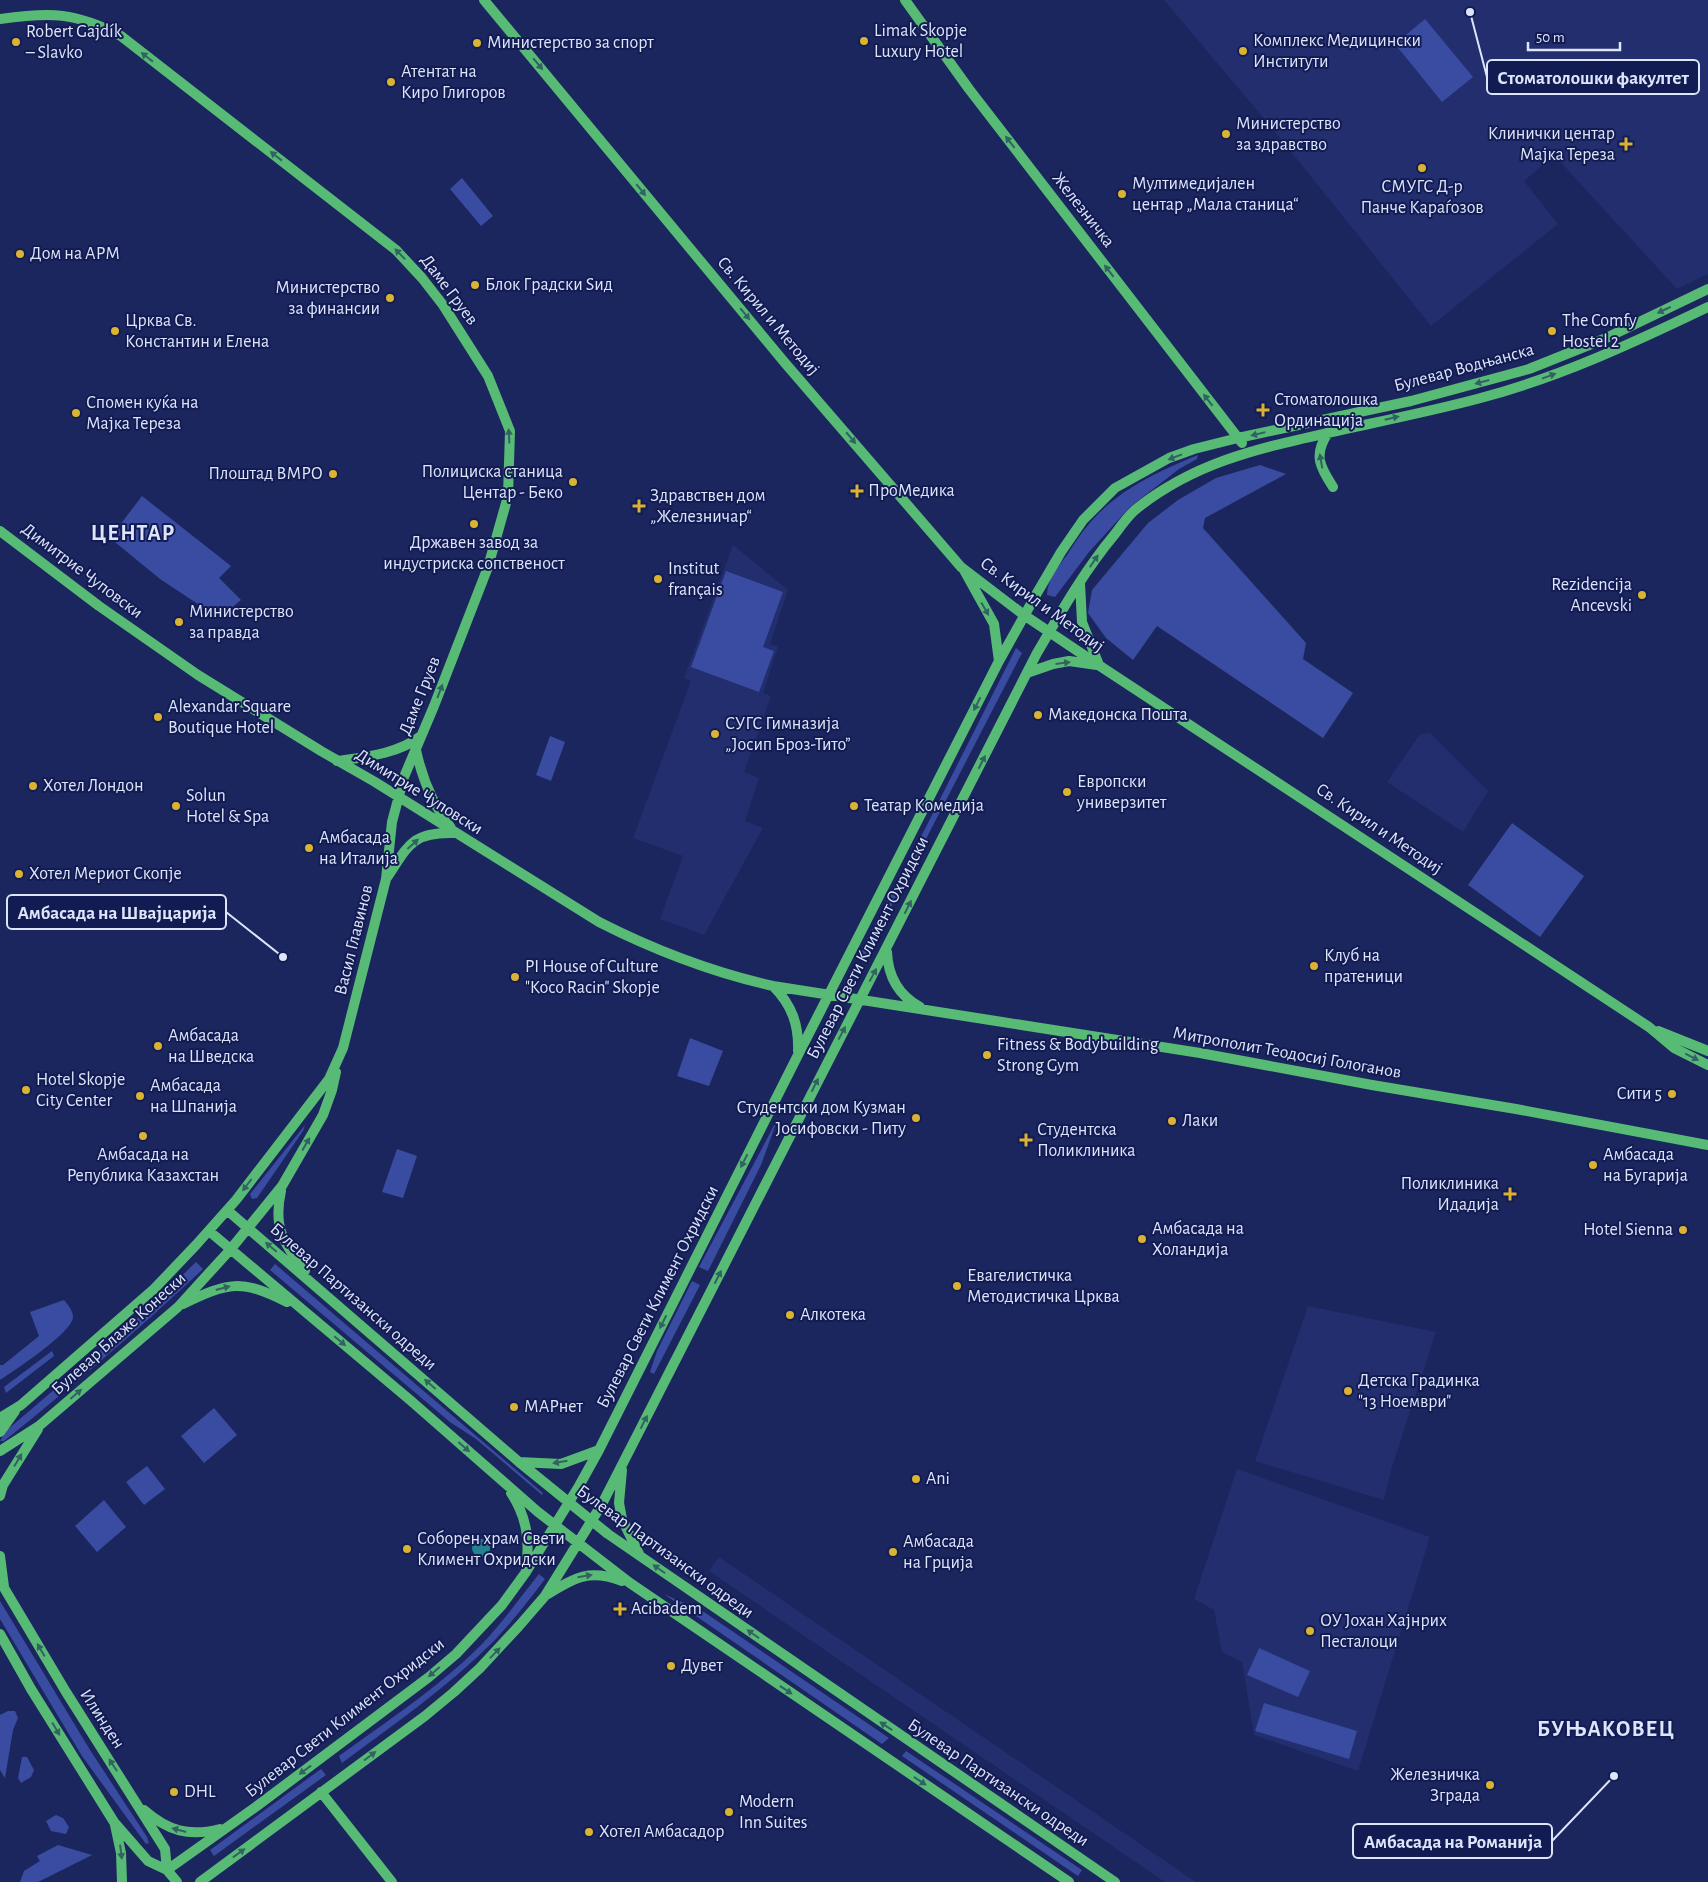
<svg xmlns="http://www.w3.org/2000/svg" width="1708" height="1882" font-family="'Alegreya Sans',sans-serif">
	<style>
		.built { fill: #222e6e }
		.green { fill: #3a4ca1 }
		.water { fill: #238190 }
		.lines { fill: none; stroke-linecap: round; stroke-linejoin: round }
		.secondary { stroke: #58bb75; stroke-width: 10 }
		.oneway { fill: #326362 }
		.poi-dot { fill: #dab333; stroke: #131b53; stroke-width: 2 }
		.labels { text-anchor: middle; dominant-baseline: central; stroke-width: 4; stroke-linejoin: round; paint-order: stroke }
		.poi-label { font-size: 18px; fill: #dde5fa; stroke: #131b53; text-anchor: start }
		.street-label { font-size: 18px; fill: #dde5fa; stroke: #131b53 }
		.district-label { font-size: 22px; font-weight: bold; letter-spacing: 1px; fill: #dde5fa; stroke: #131b53 }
		.leader { fill: none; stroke: #dde5fa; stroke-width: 2 }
		.callout-dot { fill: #dde5fa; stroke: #131b53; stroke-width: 2 }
		.callout { fill: #131b53; stroke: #dde5fa; stroke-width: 2 }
		.callout-label { font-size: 19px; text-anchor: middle; font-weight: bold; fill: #dde5fa }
	</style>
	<rect width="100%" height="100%" fill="#1b265e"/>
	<path class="built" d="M1164,0H1708V274L1677,289L1554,155L1524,181L1558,224L1431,326L1276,133Z
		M733,545L788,590L770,644L778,647L763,693L771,696L744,772L759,778L745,821L763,828L704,935L660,919L683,856L633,838L691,681L684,678Z
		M1430,733L1488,791L1463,832L1387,782L1420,734Z
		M1308,1306L1436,1332L1392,1467L1384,1500L1255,1461Z
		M1237,1469L1430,1537L1358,1771L1254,1735L1242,1662L1222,1652L1214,1610L1194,1599Z
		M719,1557L1196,1882H1165L709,1571Z"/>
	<path class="green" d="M1425,19L1473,77L1442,102L1395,44Z
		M462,178L493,216L481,226L450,189Z
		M1198,455L1197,459L1179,469L1130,507L1089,552L1055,597L1047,595C1047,581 1058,566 1067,555C1074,544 1081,533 1089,524C1117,490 1159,471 1198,455Z
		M1260,465L1286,474L1205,518L1203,528L1306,643L1303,659L1353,693L1323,738L1157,626L1133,660L1106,638L1088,613L1092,590L1148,523L1178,500L1216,478Z
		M142,496L231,566L219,578L241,600L219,618L160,579L110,538Z
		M726,571L783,592L763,647L774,651L759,692L691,667Z
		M1016,648L1022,653L864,959L858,956L927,825Z
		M550,736L565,742L551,781L536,775Z
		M1512,823L1584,876L1540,937L1468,885Z
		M690,1038L723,1051L709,1086L677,1076Z
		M778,1118L761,1165L708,1271L699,1267Z
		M305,1125L303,1131L257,1198L252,1199L250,1194Z
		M397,1149L417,1156L403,1198L382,1192Z
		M196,1262L203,1269C139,1329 73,1386 4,1441H0L7,1430L146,1311Z
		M275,1264L543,1493L542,1495L476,1439L450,1422L270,1270Z
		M692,1281L700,1285L654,1374L650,1372L657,1351Z
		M64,1300C67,1304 73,1310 73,1317C73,1332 14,1371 0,1380V1365H3L39,1336L30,1312Z
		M52,1351L54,1356L6,1393L4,1387Z
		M214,1408L237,1435L204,1463L181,1436Z
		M147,1466L165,1489L144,1505L126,1482Z
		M104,1500L126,1527L97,1552L75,1526Z
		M539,1574L545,1579C529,1600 512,1622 494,1641C448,1687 394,1724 342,1763L339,1756C387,1721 438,1688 481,1645C502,1623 520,1598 539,1574Z
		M664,1594L704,1612L889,1738L882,1744Z
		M0,1601L90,1750L147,1837L149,1843L146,1844L82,1756L0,1619Z
		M1259,1648L1310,1671L1298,1697L1247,1675Z
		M1264,1703L1357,1731L1349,1759L1255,1731Z
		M8,1711H15L18,1718L13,1730L5,1778L0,1770V1715Z
		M906,1751L1082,1870L1078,1876L902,1756Z
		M22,1757H27L34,1770L31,1777L21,1783L18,1778Z
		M321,1769L326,1775L214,1856L210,1850Z
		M56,1815L63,1818L69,1827L66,1834L51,1831L46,1821Z
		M58,1845L92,1855L38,1882H20L24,1871L40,1861L37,1856Z"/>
	<path class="water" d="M472 1548a9 9 0 1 1 18 0a9 9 0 1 1-18 0Z"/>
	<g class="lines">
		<path class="secondary" d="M484,0L785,363L961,567L1024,615L1100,666L1649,1027L1674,1048L1708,1065
			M905,0L969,89L1242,443
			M0,19C51,12 75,12 121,36L396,250L422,278L443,305L488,376L510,431L508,496L488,567L434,706L404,777L392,822L386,879L343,1048L329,1079L236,1200L196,1245L154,1289L21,1405L0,1418
			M1328,433C1313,455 1320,467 1333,487
			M0,531L99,606L198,675L321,751L375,782L599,922C656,951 711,972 773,986L1200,1053L1372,1085L1516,1109L1708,1145
			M964,570L994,624L999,661
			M1080,583L1082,622L1099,665
			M1027,673L1053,664L1069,661L1097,665
			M416,750C422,778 433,805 451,828
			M337,761C365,757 398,754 421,736
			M386,879C408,847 410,832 453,833
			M887,952C888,976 898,995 920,1007
			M773,986C792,1005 799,1025 798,1051
			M1658,1031L1708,1051
			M281,1191C273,1227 283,1243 305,1271
			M227,1210L519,1462L608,1534L1115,1882
			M209,1231L410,1400L538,1512L630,1583L1069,1882
			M183,1304C229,1282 241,1279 287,1302
			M0,1432L15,1411
			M0,1451L39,1426L178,1307L230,1250L282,1186L323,1115L332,1090L336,1072
			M519,1462L561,1464L599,1450
			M622,1470L619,1503L622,1519L639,1554
			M511,1493C527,1517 530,1541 526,1569
			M0,1496L3,1485L38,1429
			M0,1556L4,1587
			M0,1581L66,1692L165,1849L167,1870
			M548,1594C575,1577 590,1569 622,1581
			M0,1634L31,1689L114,1822L148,1861L167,1870L177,1882
			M321,1792L392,1882
			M144,1810C168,1831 189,1837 220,1829
			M115,1825L121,1853L122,1882
			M167,1870L257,1806L429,1677L456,1654L502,1605L526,1572L579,1486L599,1450L798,1055L999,661L1037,593L1061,552L1083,520L1115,488L1169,458L1194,449L1238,438L1411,401L1529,369L1604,339L1708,289
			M200,1882L425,1716L454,1692L480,1668L519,1626L545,1596L602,1504L1037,653C1061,612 1084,571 1115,534C1121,526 1127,517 1135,510C1193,463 1256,449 1327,433C1377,422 1428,412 1477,399C1558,378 1633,343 1708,307"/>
	</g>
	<defs><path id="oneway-solid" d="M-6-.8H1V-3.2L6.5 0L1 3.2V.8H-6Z" transform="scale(1.25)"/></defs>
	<g class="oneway">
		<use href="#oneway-solid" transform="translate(147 57) rotate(-142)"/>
		<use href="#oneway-solid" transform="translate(538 64) rotate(50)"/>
		<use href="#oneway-solid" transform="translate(1010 142) rotate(-128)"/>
		<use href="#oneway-solid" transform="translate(276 156) rotate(-142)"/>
		<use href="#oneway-solid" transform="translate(641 190) rotate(51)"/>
		<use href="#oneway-solid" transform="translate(400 254) rotate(-134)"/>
		<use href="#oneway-solid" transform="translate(1109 271) rotate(-128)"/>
		<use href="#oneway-solid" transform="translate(1664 310) rotate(155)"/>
		<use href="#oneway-solid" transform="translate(745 314) rotate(50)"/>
		<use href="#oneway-solid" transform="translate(1549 376) rotate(-20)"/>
		<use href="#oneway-solid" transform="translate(1482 382) rotate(165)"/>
		<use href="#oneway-solid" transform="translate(1208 400) rotate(-128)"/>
		<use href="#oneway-solid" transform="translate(1392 418) rotate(-13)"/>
		<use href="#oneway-solid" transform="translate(1258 434) rotate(167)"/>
		<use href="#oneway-solid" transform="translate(509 436) rotate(-93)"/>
		<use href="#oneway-solid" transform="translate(851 438) rotate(50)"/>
		<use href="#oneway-solid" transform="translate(1175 457) rotate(159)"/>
		<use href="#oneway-solid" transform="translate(1321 461) rotate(-100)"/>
		<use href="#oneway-solid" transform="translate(1094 561) rotate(-56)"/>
		<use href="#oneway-solid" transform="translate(985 609) rotate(60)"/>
		<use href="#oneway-solid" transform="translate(1063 663) rotate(-7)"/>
		<use href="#oneway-solid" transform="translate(440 691) rotate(-69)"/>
		<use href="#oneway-solid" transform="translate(977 704) rotate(117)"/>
		<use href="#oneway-solid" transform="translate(982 762) rotate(-63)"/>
		<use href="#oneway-solid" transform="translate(413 844) rotate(-42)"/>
		<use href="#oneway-solid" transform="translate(908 907) rotate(-63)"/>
		<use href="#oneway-solid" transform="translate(873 975) rotate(-62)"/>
		<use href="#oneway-solid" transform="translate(842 1033) rotate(-62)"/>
		<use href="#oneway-solid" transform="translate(1692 1057) rotate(27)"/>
		<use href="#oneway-solid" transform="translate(815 1085) rotate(-63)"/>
		<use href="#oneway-solid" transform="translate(306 1144) rotate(-60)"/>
		<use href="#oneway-solid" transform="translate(744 1161) rotate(117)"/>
		<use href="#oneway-solid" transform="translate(247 1185) rotate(127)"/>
		<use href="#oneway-solid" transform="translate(271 1247) rotate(-140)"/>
		<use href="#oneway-solid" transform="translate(718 1277) rotate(-63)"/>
		<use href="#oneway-solid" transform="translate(223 1288) rotate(-15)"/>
		<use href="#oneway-solid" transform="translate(663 1322) rotate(117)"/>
		<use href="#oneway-solid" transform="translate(340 1341) rotate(40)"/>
		<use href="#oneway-solid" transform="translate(430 1384) rotate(-139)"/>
		<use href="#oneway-solid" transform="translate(76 1394) rotate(-41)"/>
		<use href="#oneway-solid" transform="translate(644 1422) rotate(-63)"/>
		<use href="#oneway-solid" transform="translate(464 1447) rotate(41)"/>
		<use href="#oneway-solid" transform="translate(18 1460) rotate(-59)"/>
		<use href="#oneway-solid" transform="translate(560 1462) rotate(171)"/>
		<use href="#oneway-solid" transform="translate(659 1569) rotate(-145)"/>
		<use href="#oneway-solid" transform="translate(585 1576) rotate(-9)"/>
		<use href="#oneway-solid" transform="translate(753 1634) rotate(-145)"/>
		<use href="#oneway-solid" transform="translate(41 1650) rotate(-120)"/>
		<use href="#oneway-solid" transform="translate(495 1653) rotate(-46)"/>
		<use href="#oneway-solid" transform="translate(434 1672) rotate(139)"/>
		<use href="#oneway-solid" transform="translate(786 1690) rotate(34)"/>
		<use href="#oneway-solid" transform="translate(886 1726) rotate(-147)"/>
		<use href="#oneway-solid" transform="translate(56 1729) rotate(59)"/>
		<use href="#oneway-solid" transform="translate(370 1756) rotate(-37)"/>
		<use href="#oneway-solid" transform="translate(113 1765) rotate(-123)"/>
		<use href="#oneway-solid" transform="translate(305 1770) rotate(144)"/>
		<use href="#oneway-solid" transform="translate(920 1781) rotate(34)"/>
		<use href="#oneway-solid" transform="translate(179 1830) rotate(-165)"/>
		<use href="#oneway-solid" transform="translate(121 1852) rotate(83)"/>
		<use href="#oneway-solid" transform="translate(239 1853) rotate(-36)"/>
	</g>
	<g class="poi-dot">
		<circle cx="864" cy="41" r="5"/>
		<circle cx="16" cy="42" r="5"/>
		<circle cx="477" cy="43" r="5"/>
		<circle cx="1243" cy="51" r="5"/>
		<circle cx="391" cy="82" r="5"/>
		<circle cx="1226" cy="134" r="5"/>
		<path d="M1623.5 136.5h5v5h5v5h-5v5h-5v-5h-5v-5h5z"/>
		<circle cx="1422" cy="168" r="5"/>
		<circle cx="1122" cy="194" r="5"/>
		<circle cx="20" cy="254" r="5"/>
		<circle cx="475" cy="285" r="5"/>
		<circle cx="390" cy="298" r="5"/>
		<circle cx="115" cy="331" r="5"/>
		<circle cx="1552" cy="331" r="5"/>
		<path d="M1260.5 402.5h5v5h5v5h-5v5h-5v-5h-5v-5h5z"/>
		<circle cx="76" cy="413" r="5"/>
		<circle cx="333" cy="474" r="5"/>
		<circle cx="573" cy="482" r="5"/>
		<path d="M854.5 483.5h5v5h5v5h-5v5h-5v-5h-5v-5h5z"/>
		<path d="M636.5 498.5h5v5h5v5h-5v5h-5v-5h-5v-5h5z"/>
		<circle cx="474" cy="524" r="5"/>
		<circle cx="658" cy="579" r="5"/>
		<circle cx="1642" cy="595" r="5"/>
		<circle cx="179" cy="622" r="5"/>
		<circle cx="1038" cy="715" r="5"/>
		<circle cx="158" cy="717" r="5"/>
		<circle cx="715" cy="734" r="5"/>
		<circle cx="33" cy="786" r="5"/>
		<circle cx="1067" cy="792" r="5"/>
		<circle cx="176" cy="806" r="5"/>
		<circle cx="854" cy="806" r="5"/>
		<circle cx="309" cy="848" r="5"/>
		<circle cx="19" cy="874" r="5"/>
		<circle cx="1314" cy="966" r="5"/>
		<circle cx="515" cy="977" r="5"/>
		<circle cx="158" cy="1046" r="5"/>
		<circle cx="987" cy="1055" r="5"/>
		<circle cx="26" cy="1090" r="5"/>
		<circle cx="1672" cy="1094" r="5"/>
		<circle cx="140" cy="1096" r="5"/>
		<circle cx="916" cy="1118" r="5"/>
		<circle cx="1172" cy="1121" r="5"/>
		<circle cx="143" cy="1136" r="5"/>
		<path d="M1023.5 1132.5h5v5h5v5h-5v5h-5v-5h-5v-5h5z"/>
		<circle cx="1593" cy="1165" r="5"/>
		<path d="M1507.5 1186.5h5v5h5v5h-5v5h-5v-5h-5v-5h5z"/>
		<circle cx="1683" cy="1230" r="5"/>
		<circle cx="1142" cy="1239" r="5"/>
		<circle cx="957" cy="1286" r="5"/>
		<circle cx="790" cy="1315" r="5"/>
		<circle cx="1348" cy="1391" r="5"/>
		<circle cx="514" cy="1407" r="5"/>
		<circle cx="916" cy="1479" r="5"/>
		<circle cx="407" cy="1549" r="5"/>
		<circle cx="893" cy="1552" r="5"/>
		<path d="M617.5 1601.5h5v5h5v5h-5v5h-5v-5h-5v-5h5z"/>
		<circle cx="1310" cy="1631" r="5"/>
		<circle cx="671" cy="1666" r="5"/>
		<circle cx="1490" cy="1785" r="5"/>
		<circle cx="174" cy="1792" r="5"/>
		<circle cx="729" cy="1812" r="5"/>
		<circle cx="589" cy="1832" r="5"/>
	</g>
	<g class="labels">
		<g class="poi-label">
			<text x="874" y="31">Limak Skopje<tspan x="874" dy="21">Luxury Hotel</tspan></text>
			<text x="26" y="32">Robert Gajdík<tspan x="26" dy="21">– Slavko</tspan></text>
			<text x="1253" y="41">Комплекс Медицински<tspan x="1253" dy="21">Институти</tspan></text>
			<text x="487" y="43">Министерство за спорт</text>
			<text x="401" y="72">Атентат на<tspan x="401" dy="21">Киро Глигоров</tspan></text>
			<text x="1236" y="124">Министерство<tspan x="1236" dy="21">за здравство</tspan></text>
			<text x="1615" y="134" text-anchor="end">Клинички центар<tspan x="1615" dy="21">Мајка Тереза</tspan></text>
			<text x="1132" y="184">Мултимедијален<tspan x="1132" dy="21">центар „Мала станица“</tspan></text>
			<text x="1422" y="187" text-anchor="middle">СМУГС Д-р<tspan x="1422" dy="21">Панче Караѓозов</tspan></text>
			<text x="30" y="254">Дом на АРМ</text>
			<text x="485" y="285">Блок Градски Sид</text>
			<text x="380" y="288" text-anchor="end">Министерство<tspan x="380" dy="21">за финансии</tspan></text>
			<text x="125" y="321">Црква Св.<tspan x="125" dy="21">Константин и Елена</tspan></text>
			<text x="1562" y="321">The Comfy<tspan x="1562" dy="21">Hostel 2</tspan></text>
			<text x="1274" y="400">Стоматолошка<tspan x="1274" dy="21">Ординација</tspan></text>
			<text x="86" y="403">Спомен куќа на<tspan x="86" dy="21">Мајка Тереза</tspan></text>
			<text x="563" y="472" text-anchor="end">Полициска станица<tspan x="563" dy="21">Центар - Беко</tspan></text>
			<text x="323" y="474" text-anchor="end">Плоштад ВМРО</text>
			<text x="868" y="491">ПроМедика</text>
			<text x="650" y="496">Здравствен дом<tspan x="650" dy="21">„Железничар“</tspan></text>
			<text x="474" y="543" text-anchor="middle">Државен завод за<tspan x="474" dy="21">индустриска сопственост</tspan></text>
			<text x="668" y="569">Institut<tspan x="668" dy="21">français</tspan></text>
			<text x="1632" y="585" text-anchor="end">Rezidencija<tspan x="1632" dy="21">Ancevski</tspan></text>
			<text x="189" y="612">Министерство<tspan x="189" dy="21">за правда</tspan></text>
			<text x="168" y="707">Alexandar Square<tspan x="168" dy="21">Boutique Hotel</tspan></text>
			<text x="1048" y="715">Македонска Пошта</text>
			<text x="725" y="724">СУГС Гимназија<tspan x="725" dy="21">„Јосип Броз-Тито”</tspan></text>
			<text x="1077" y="782">Европски<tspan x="1077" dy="21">универзитет</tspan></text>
			<text x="43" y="786">Хотел Лондон</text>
			<text x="186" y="796">Solun<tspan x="186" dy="21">Hotel &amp; Spa</tspan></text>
			<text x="864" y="806">Театар Комедија</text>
			<text x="319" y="838">Амбасада<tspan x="319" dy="21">на Италија</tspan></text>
			<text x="29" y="874">Хотел Мериот Скопје</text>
			<text x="1324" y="956">Клуб на<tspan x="1324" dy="21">пратеници</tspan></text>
			<text x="525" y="967">PI House of Culture<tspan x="525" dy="21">"Koco Racin" Skopje</tspan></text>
			<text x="168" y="1036">Амбасада<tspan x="168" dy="21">на Шведска</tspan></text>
			<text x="997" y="1045">Fitness &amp; Bodybuilding<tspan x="997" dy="21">Strong Gym</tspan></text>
			<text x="36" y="1080">Hotel Skopje<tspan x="36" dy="21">City Center</tspan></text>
			<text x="150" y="1086">Амбасада<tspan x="150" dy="21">на Шпанија</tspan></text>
			<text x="1662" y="1094" text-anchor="end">Сити 5</text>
			<text x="906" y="1108" text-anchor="end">Студентски дом Кузман<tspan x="906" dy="21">Јосифовски - Питу</tspan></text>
			<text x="1182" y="1121">Лаки</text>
			<text x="1037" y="1130">Студентска<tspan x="1037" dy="21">Поликлиника</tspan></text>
			<text x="143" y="1155" text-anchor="middle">Амбасада на<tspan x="143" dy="21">Република Казахстан</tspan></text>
			<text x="1603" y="1155">Амбасада<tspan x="1603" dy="21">на Бугарија</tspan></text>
			<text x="1499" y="1184" text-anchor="end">Поликлиника<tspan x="1499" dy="21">Идадија</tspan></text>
			<text x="1152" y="1229">Амбасада на<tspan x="1152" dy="21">Холандија</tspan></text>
			<text x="1673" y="1230" text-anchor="end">Hotel Sienna</text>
			<text x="967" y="1276">Евагелистичка<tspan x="967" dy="21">Методистичка Црква</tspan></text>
			<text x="800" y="1315">Алкотека</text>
			<text x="1358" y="1381">Детска Градинка<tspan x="1358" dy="21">"13 Ноември"</tspan></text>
			<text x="524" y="1407">МАРнет</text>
			<text x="926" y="1479">Ani</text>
			<text x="417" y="1539">Соборен храм Свети<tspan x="417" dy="21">Климент Охридски</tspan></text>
			<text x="903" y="1542">Амбасада<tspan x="903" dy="21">на Грција</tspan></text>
			<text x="631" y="1609">Acibadem</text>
			<text x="1320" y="1621">ОУ Jохан Хајнрих<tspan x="1320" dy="21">Песталоци</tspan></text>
			<text x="681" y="1666">Дувет</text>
			<text x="1480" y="1775" text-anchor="end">Железничка<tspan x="1480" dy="21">Зграда</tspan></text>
			<text x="184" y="1792">DHL</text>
			<text x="739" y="1802">Modern<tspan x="739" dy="21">Inn Suites</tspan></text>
			<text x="599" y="1832">Хотел Амбасадор</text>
		</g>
		<g class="street-label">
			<text transform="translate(1083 210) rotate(52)">Железничка</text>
			<text transform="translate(449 290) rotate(53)">Даме Груев</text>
			<text transform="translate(768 316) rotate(50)">Св. Кирил и Методиј</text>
			<text transform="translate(1464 368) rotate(-15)">Булевар Водњанска</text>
			<text transform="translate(82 571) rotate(37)">Димитрие Чуповски</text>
			<text transform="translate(1042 605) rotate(36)">Св. Кирил и Методиј</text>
			<text transform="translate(420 696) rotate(-68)">Даме Груев</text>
			<text transform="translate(419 792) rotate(32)">Димитрие Чуповски</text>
			<text transform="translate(1379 829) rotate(34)">Св. Кирил и Методиј</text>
			<text transform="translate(354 940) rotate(-76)">Васил Главинов</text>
			<text transform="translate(868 948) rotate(-63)">Булевар Свети Климент Охридски</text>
			<text transform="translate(1287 1053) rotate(10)">Митрополит Теодосиј Гологанов</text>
			<text transform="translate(353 1297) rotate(41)">Булевар Партизански одреди</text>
			<text transform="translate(658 1297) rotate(-63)">Булевар Свети Климент Охридски</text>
			<text transform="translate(119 1334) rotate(-42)">Булевар Блаже Конески</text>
			<text transform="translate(665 1552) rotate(36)">Булевар Партизански одреди</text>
			<text transform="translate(345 1718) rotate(-38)">Булевар Свети Климент Охридски</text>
			<text transform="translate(102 1719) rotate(57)">Илинден</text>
			<text transform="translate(998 1783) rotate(34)">Булевар Партизански одреди</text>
		</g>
		<g class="district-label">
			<text x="133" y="533">ЦЕНТАР</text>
			<text x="1606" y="1729">БУЊАКОВЕЦ</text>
		</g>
	</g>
	<path class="leader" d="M1470 12L1487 77M283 957L226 912M1614 1776L1552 1841"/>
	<g class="callout-dot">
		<circle cx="1470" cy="12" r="5"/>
		<circle cx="283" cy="957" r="5"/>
		<circle cx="1614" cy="1776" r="5"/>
	</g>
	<g class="callout">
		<rect x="1487" y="60" width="212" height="34" rx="5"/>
		<rect x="7" y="895" width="219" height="34" rx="5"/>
		<rect x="1353" y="1824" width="199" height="34" rx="5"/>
	</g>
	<g class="callout-label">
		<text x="1593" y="84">Стоматолошки факултет</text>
		<text x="117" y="919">Амбасада на Швајцарија</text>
		<text x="1453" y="1848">Амбасада на Романија</text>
	</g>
	<path d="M1528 42v8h92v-8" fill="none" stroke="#dde5fa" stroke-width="2.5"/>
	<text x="1536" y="42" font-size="15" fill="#dde5fa" stroke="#131b53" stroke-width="4" paint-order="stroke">50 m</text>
</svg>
